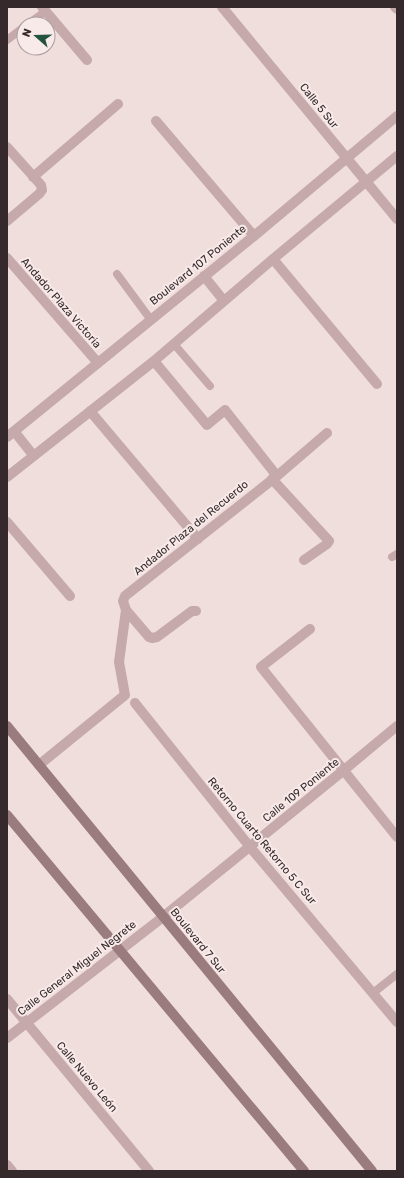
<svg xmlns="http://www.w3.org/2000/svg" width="404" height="1178" font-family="Rubik,sans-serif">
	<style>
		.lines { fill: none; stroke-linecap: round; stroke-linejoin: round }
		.lane { stroke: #c6aaab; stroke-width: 8 }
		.street { stroke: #c6aaab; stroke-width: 10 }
		.secondary { stroke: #9a7c7f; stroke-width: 10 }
		.labels { text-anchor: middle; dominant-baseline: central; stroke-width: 4; stroke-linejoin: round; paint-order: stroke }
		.street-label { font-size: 11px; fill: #35292b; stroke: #f8eae9 }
	</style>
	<rect width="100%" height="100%" fill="#f0dedd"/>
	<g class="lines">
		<path class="lane" d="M28,24L46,11
			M7,40L24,27
			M117,274L151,320
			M174,344L210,386
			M392,557L397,554
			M373,993L397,974"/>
		<path class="street" d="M42,7L87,60
			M222,7L397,219
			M395,7L397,9
			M156,121L254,236
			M7,147L41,185L42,190L39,194L7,221
			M33,177L118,104
			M7,258L98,363
			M273,259L377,384
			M204,276L224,301
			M154,361L207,425L225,410L277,476
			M90,411L198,539
			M14,431L33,455
			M7,437L254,236L397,116
			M7,477L154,361L273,259L397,156
			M272,479L329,541L327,544L304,560
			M7,522L70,596
			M196,611H192L157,637L152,638L149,637L126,610L123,601L125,596L277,476L327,433
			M310,629L261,667L397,837
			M135,703L250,847L397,1022
			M39,765L125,695L119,662L126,610
			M7,999L149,1171
			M7,1038L163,917L344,770L397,726
			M7,1165L12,1171"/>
		<path class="secondary" d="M7,726L372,1171
			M7,815L304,1171"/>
	</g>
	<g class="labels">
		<g class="street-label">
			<text transform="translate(319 106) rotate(51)">Calle 5 Sur</text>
			<text transform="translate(198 265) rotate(-39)">Boulevard 107 Poniente</text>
			<text transform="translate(61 303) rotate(49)">Andador Plaza Victoria</text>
			<text transform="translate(191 528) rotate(-39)">Andador Plaza del Recuerdo</text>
			<text transform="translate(301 790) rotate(-39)">Calle 109 Poniente</text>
			<text transform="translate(262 841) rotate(50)">Retorno Cuarto Retorno 5 C Sur</text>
			<text transform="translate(198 941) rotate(51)">Boulevard 7 Sur</text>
			<text transform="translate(77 968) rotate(-38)">Calle General Miguel Negrete</text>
			<text transform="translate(87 1077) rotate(50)">Calle Nuevo León</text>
		</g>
	</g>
	<rect width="404" height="1178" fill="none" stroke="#35292b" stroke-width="16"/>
	<g transform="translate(36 36) rotate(290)"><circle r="19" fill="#f8eae9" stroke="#aa9d9d"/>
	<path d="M0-3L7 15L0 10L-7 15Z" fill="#23523f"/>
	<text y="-6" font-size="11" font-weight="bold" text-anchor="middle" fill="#35292b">N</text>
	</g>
</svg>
